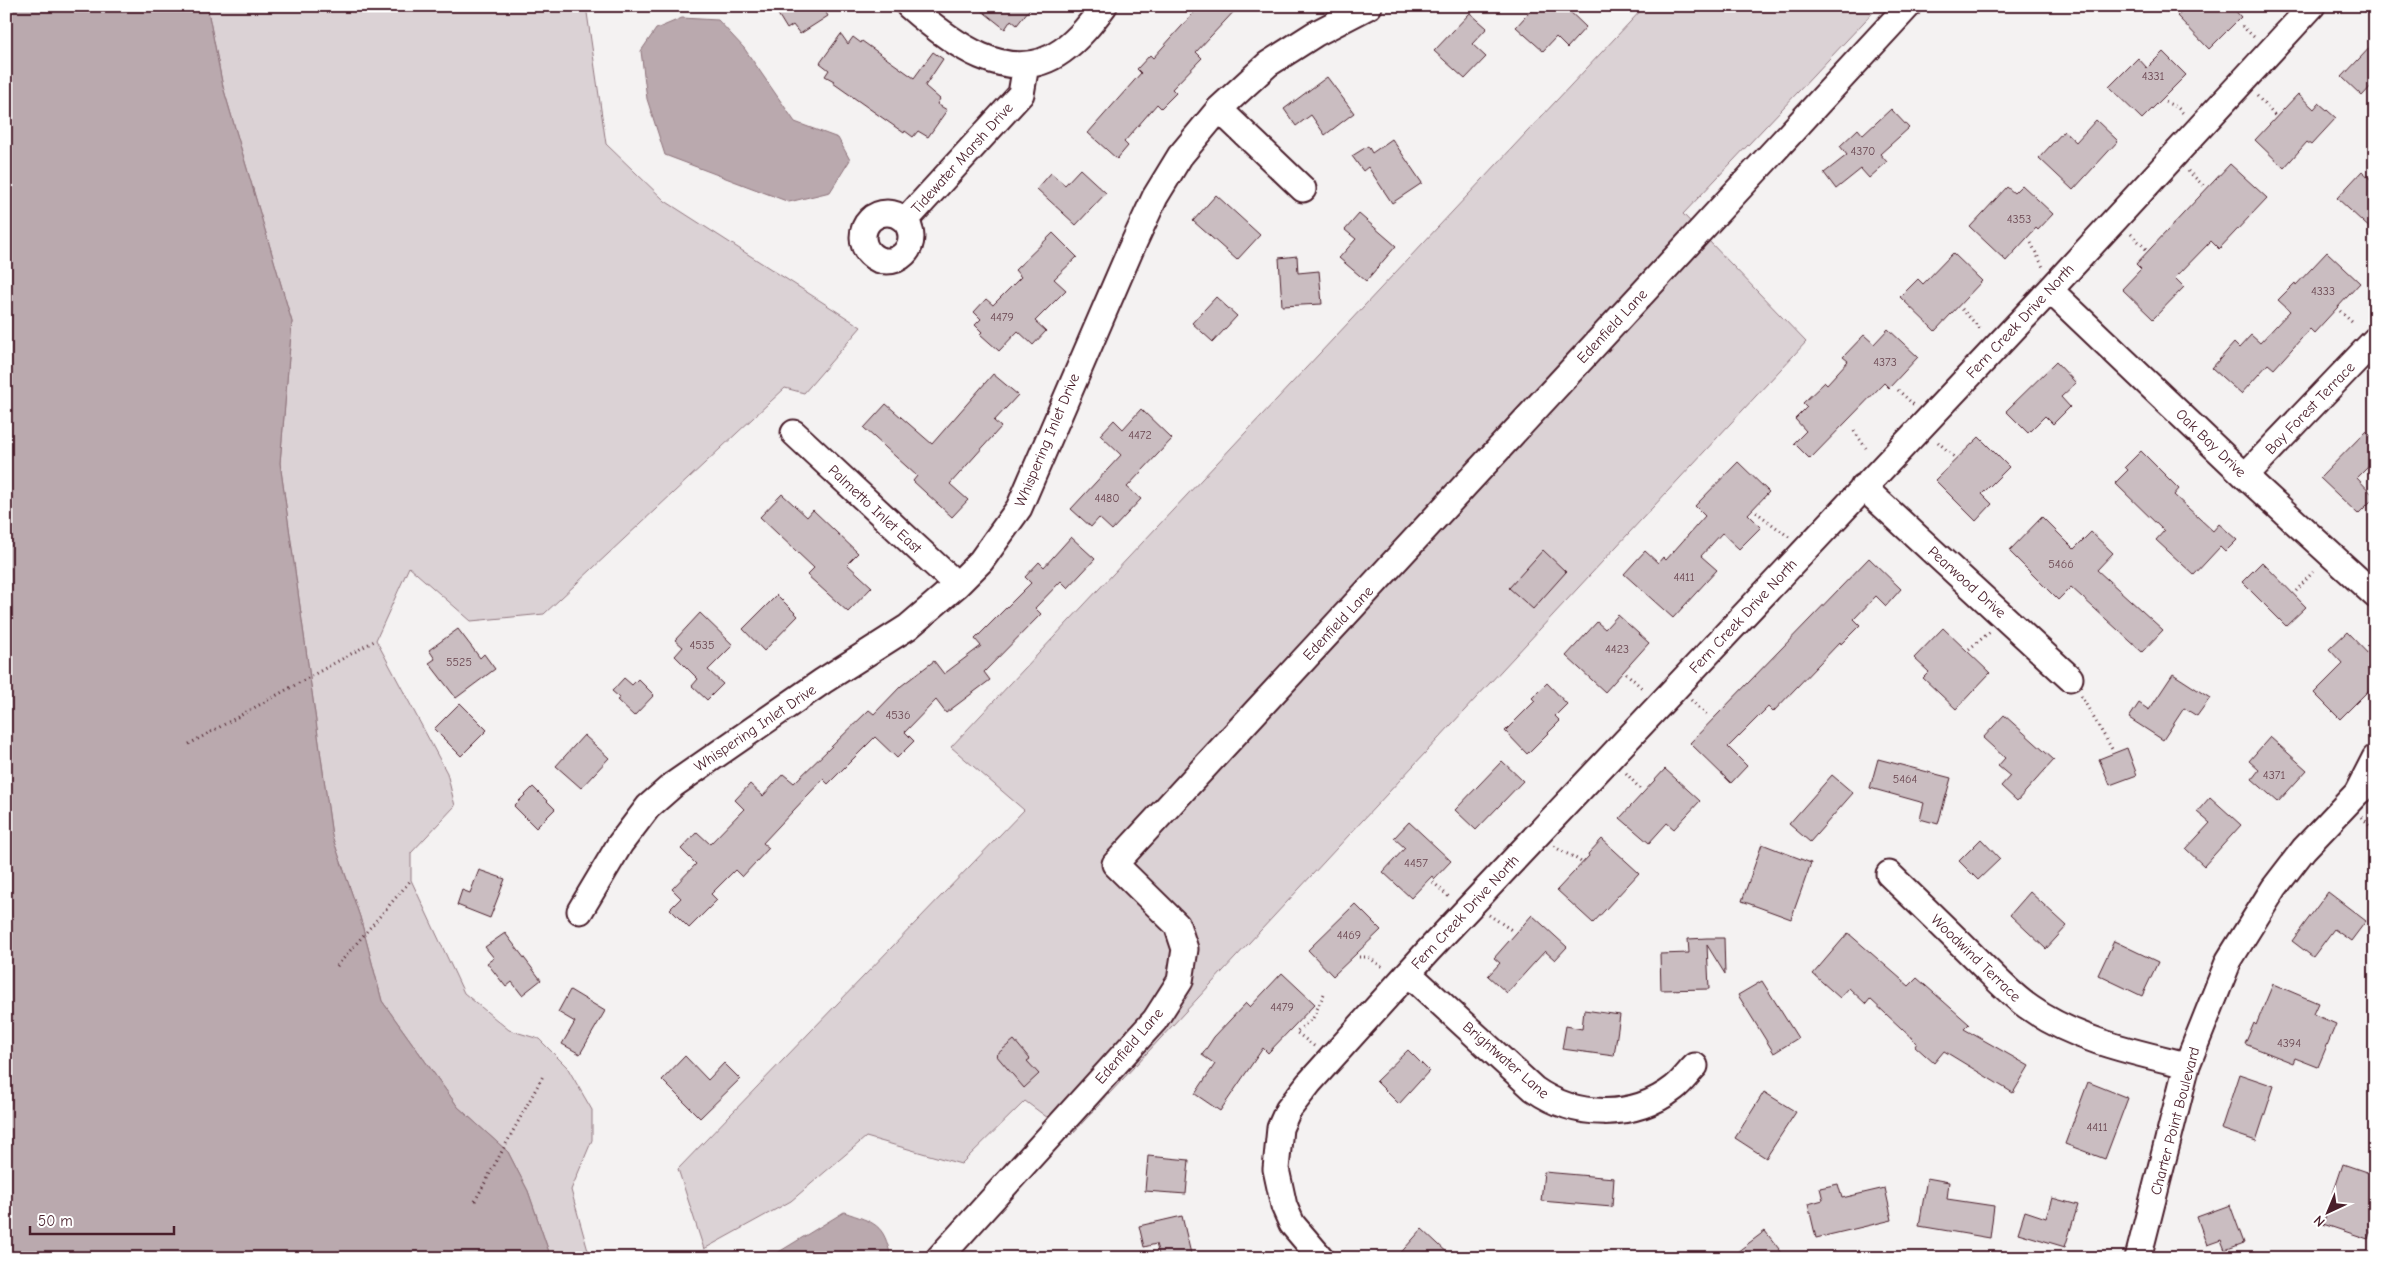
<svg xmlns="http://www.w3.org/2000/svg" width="2381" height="1264" font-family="'Comic Neue',sans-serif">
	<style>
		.green { fill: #dbd2d5; stroke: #927880 }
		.water { fill: #baa9ae; stroke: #8d727a }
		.building { fill: #cabdc1; stroke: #4a1f2b }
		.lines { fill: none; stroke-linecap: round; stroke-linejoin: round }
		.minor-casing { stroke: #4a1f2b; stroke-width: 29 }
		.path { stroke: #4a1f2b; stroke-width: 3; stroke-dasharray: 1 4; stroke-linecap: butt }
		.minor { stroke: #fff; stroke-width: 25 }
		.labels { text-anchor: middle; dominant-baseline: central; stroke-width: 4; stroke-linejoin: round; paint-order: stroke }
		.number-label { font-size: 12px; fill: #6a4650 }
		.street-label { font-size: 15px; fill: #4a1f2b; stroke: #fff }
	</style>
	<rect width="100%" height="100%" fill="#f4f2f2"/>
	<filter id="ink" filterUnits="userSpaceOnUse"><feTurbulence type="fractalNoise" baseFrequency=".02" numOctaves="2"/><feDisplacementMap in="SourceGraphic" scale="10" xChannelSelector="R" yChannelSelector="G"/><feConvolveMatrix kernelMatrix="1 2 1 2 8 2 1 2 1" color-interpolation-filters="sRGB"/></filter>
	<g filter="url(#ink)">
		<path class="green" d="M207,6H586L606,144L665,201L861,327L804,393L785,388L544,614L471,621L409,567L376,640L447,773L455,806L411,853V880L464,993L509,1030L539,1039L567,1067L592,1110V1140L571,1190L590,1258H551L528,1191L508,1152L458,1107L382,1001L360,917L332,836L280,463L292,322L223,87Z
			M1645,6H1879L1683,214L1806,342L1071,1135L1025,1101L961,1164L866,1137L791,1201L704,1249L678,1169L1024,810L951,747Z"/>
		<path class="water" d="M6,6H207L223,87L292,322L280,463L332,836L360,917L382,1001L458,1107L508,1152L528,1191L551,1258H6Z
			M682,18L718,20L744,48L795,122L838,138L850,160L830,192L789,202L665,155L647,99L641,51L656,29Z
			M844,1212C875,1223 884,1223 891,1258H769Z"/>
		<path class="building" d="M773,6H822L828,16L800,34L793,25L787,29Z
			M976,6H1032L1017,25L1011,20L1005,29Z
			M1200,6H1239L1196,52L1202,58L1172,89L1176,93L1161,108L1157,104L1124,142L1128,146L1117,159L1088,133L1141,73L1137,69L1150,55L1153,58Z
			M1535,6H1564L1586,27L1567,48L1556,37L1543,51L1516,27Z
			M2187,6H2231L2241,17L2209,49L2177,16Z
			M1470,13L1487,28L1472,44L1486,57L1465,79L1434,51Z
			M841,34L848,44L853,37L861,43L862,41L914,78L933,52L943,59L925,86L940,99L937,104L947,110L928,137L918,131L913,137L905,131L904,133L833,83L834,81L825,76L829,70L820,63Z
			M2375,42V82L2362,96L2342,77Z
			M2163,52L2186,75L2142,119L2109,87L2138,58L2147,68Z
			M1327,77L1354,113L1325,135L1311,115L1296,126L1284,109Z
			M2298,94L2314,109L2319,103L2336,118L2311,145L2307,142L2284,168L2255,140Z
			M1891,109L1909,128L1880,154L1887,162L1869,178L1861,169L1836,189L1824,173L1847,155L1840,146L1858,129L1863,135Z
			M2096,120L2118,141L2073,190L2039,158L2064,131L2076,142Z
			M1392,139L1422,183L1392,203L1368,167L1363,171L1352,156L1368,146L1372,153Z
			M2230,164L2267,198L2219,249L2211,241L2175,278L2184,287L2153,319L2122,289L2141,269L2136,264Z
			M1080,169L1106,193L1076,225L1037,189L1051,173L1065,185Z
			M2362,171L2375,183V233L2337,198Z
			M2022,185L2053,214L2038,230L2036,228L2006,261L1970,227L2007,187L2014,193Z
			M1216,195L1260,235L1237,260L1193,221Z
			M1359,214L1396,246L1366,281L1339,258L1356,239L1345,230Z
			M1053,233L1077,257L1054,279L1066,290L1035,321L1046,331L1033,345L1018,331L999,351L980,334L982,332L975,325L981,319L974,312L986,299L993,305L1021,277L1015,270Z
			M2327,252L2360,283L2314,333L2310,329L2274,369L2268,364L2241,394L2212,368L2234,343L2239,348L2251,335L2260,343L2290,311L2278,300L2295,283L2296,285Z
			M1953,253L1982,281L1935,331L1900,297L1918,279L1923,284Z
			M1297,256L1298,273L1319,271L1322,304L1282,306L1279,258Z
			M1216,297L1237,316L1213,342L1192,323Z
			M1888,329L1918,357L1889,388L1884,383L1810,459L1794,443L1806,431L1795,419L1807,407L1803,403L1825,382L1827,384L1848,361L1843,357L1864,335L1874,344Z
			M2056,362L2076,383L2061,397L2070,407L2053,424L2045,416L2028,433L2006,411Z
			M993,374L1018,395L994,421L1001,427L950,484L968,500L952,517L913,481L917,476L864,428L886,404L932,444Z
			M1141,409L1172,439L1127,487L1141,499L1112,530L1099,518L1091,527L1071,509L1121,455L1100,435L1114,420L1123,429Z
			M2366,431L2375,440V460L2357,478L2375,497L2358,514L2320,478Z
			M1979,437L2009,467L1982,494L1992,504L1976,521L1935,480Z
			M2141,451L2179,489L2174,495L2213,531L2219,524L2237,540L2225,552L2220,547L2194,575L2156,540L2164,531L2115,483L2128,470L2125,467Z
			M1738,462L1769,492L1748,514L1761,527L1739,549L1722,533L1701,556L1717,570L1673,618L1624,574L1645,551L1658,563L1663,557L1666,560L1705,516L1695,506Z
			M782,494L807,517L813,510L858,553L847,564L872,587L848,612L807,575L814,568L760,517Z
			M2042,517L2074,549L2091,532L2113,553L2097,570L2163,630L2142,652L2071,587L2058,600L2009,551Z
			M1071,537L1095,559L1068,588L1061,581L1035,608L1041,614L984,672L990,680L946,713L936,700L905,732L914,741L897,758L875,737L828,784L823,779L763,843L769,848L742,877L735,870L711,894L717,900L689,928L670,909L681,898L672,889L696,864L681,849L697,832L710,844L744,809L735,800L750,784L763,796L783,774L794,783L869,710L874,714L901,686L934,661L944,674L981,646L975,639L1031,583L1025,577L1039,562L1044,567Z
			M1543,550L1566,572L1533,609L1509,588Z
			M1869,558L1901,589L1886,606L1876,596L1854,619L1860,625L1841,644L1840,642L1773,712L1768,707L1728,747L1747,766L1731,783L1690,743Z
			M2262,562L2306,607L2286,626L2242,582Z
			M777,595L798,616L764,651L743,629Z
			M700,613L733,645L708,670L723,684L707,700L692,686L698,679L675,656L683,647L675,640Z
			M1618,615L1649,643L1605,692L1566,656L1597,622L1605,629Z
			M1943,628L1990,673L1956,709L1923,678L1929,672L1914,658Z
			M458,629L480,658L484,654L495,669L456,698L429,663L435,659L429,650Z
			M2347,632L2375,661V684L2340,719L2314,693L2343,664L2329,649Z
			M2173,674L2210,698L2197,716L2184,708L2163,740L2129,718L2139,703L2149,710Z
			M624,678L632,685L638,679L654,695L634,716L617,700L620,698L612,691Z
			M1547,683L1567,704L1555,716L1560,721L1527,754L1505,731L1535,701L1532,698Z
			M460,703L487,730L461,756L434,729Z
			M2004,715L2054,760L2017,801L2001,786L2010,776L1998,766L2005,758L1983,738Z
			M584,735L609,758L581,788L556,766Z
			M2270,737L2307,770L2278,802L2252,779L2259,770L2249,761Z
			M2127,748L2137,775L2110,785L2099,759Z
			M1878,759L1951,778L1938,824L1920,819L1924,803L1870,788Z
			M1502,761L1523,781L1476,830L1455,810Z
			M1665,769L1700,801L1674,829L1667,823L1649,843L1620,818Z
			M1832,775L1853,793L1810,842L1789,824Z
			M533,787L555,809L536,828L514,806Z
			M2210,797L2241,825L2204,866L2186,849L2210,823L2197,812Z
			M1409,822L1451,861L1434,879L1432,876L1411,898L1383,872L1405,848L1394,838Z
			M1602,839L1639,873L1593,923L1557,890L1589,856L1588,854Z
			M1981,839L2000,859L1978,880L1959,861Z
			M1762,844L1811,863L1791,919L1742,901Z
			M479,870L505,879L490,918L457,905L462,890L470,893Z
			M2030,892L2067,926L2046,949L2010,915Z
			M2328,892L2366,921L2351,941L2334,929L2313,957L2292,941Z
			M1355,904L1381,930L1333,976L1308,950Z
			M1532,915L1567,947L1555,960L1545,951L1507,993L1488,976L1500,963L1494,958Z
			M505,933L541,980L522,995L512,982L506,987L487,963L494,958L485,947Z
			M1848,933L1909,986L1917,978L1969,1024L1964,1029L2029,1066L2013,1093L1944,1051L1934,1063L1915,1046L1917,1043L1870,999L1866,1004L1849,988L1840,998L1813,974Z
			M1707,938H1724L1725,974L1707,945L1709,989L1661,990L1660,954L1689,953L1688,939Z
			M2114,941L2158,962L2142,996L2098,975Z
			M1282,973L1315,1004L1268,1053L1263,1048L1220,1111L1195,1094L1215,1064L1202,1055L1214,1037L1246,1003L1250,1007Z
			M1762,981L1798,1038L1774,1053L1738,995Z
			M2273,984L2318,1003L2313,1014L2336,1024L2318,1067L2295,1058L2293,1063L2245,1044L2254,1023L2256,1025Z
			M570,990L605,1011L580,1054L562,1044L575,1022L558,1012Z
			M1584,1010L1620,1015L1614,1056L1562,1049L1566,1026L1582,1029Z
			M1014,1040L1030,1059L1027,1061L1039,1074L1024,1088L996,1055Z
			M1408,1050L1429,1071L1399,1104L1376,1081Z
			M685,1056L708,1080L724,1063L740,1079L700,1118L662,1080Z
			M2239,1074L2274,1086L2256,1141L2221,1129Z
			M2088,1082L2128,1098L2105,1159L2065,1144Z
			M1764,1092L1796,1112L1766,1158L1735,1138Z
			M1148,1156L1189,1160L1186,1194L1145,1191Z
			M2343,1164L2375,1175V1218L2368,1239L2323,1224Z
			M1544,1172L1614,1178L1612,1207L1541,1201Z
			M1927,1178L1949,1182L1947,1199L1994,1206L1990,1238L1919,1226Z
			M1838,1184L1842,1198L1885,1188L1892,1220L1816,1238L1808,1204L1823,1200L1820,1188Z
			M2052,1198L2078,1205L2065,1247L2018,1233L2025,1211L2046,1218Z
			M2230,1205L2244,1243L2225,1250L2221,1240L2207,1245L2197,1217Z
			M1182,1216L1192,1258H1160L1156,1244L1144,1247L1139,1226Z
			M1422,1229L1453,1258H1396Z
			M1765,1231L1786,1258H1729Z"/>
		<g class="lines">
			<g class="minor-casing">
				<path id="minor" d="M909,6C949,41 1009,89 1062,51C1079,39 1092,22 1104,6
					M1219,109L1303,189
					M863 237a24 24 0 1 1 48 0a24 24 0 1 1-48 0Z
					M905,221L1021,94L1026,65
					M2050,290L2245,476L2375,595
					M794,433L957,585
					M2245,476L2375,340
					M1863,487L2070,678
					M2357,793L2375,758
					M1889,874C1917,901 1946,929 1974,957C1992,974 2009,994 2030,1008C2075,1040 2134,1052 2187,1065
					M580,911L620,844L648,807L673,785L823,681L908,627L957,585L981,561L1019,508L1130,251L1155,197L1180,156L1219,109L1268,64L1315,34L1369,6
					M1408,973L1534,1089C1575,1118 1633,1120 1674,1088C1682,1082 1688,1073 1695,1066
					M939,1258L1155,1020L1180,981L1185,949L1177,925L1115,864L1908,6
					M1321,1258L1292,1224L1284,1206L1276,1169L1280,1128L1288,1110L1309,1083L1428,951L2050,290L2312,6
					M2138,1258L2187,1065L2229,960L2274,888L2304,849L2357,793L2375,779"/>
			</g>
			<path class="path" d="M2242,26L2254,37
				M2257,96L2275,116
				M2165,102L2177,107L2185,115
				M2188,171L2206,188
				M2131,234L2146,249
				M2031,243L2043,267
				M1962,309L1982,331
				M2340,311L2354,324
				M1898,390L1914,405
				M1854,431L1866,448
				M1938,442L1954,457
				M1756,512L1789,537
				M2296,591L2313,572
				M1969,649L1990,632
				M1626,673L1644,690
				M2081,696L2112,749
				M1691,700L1709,717
				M189,744L376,640
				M1626,773L1642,791
				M2362,817L2375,832
				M1554,846C1563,853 1572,855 1581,862
				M1433,882L1450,898
				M1489,915L1513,931
				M1359,957H1368L1384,968
				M337,966L411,880
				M1314,1046L1296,1032L1313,1018L1324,994
				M475,1201L544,1074"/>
			<use href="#minor" class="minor"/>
		</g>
	</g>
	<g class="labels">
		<g class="number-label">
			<text x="2153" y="76">4331</text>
			<text x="1863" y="151">4370</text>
			<text x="2019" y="219">4353</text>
			<text x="2323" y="291">4333</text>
			<text x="1002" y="317">4479</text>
			<text x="1885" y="362">4373</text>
			<text x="1140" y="435">4472</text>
			<text x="1107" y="498">4480</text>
			<text x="2061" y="564">5466</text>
			<text x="1684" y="577">4411</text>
			<text x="702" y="645">4535</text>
			<text x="1617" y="649">4423</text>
			<text x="459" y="662">5525</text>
			<text x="898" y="715">4536</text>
			<text x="2274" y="775">4371</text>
			<text x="1905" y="779">5464</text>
			<text x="1416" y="863">4457</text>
			<text x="1349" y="935">4469</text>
			<text x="1282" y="1007">4479</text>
			<text x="2289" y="1043">4394</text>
			<text x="2097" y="1127">4411</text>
		</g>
		<g class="street-label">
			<text transform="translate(962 158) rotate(-48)">Tidewater Marsh Drive</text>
			<text transform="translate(2020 321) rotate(-47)">Fern Creek Drive North</text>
			<text transform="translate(1612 326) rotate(-47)">Edenfield Lane</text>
			<text transform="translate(2310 408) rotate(-46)">Bay Forest Terrace</text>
			<text transform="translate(1047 440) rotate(-67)">Whispering Inlet Drive</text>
			<text transform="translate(2211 443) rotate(44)">Oak Bay Drive</text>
			<text transform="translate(875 509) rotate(43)">Palmetto Inlet East</text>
			<text transform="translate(1967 582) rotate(42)">Pearwood Drive</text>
			<text transform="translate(1743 616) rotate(-47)">Fern Creek Drive North</text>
			<text transform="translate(1338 623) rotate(-47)">Edenfield Lane</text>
			<text transform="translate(755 728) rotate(-34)">Whispering Inlet Drive</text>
			<text transform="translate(1465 912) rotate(-47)">Fern Creek Drive North</text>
			<text transform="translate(1976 958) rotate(44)">Woodwind Terrace</text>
			<text transform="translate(1129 1046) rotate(-49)">Edenfield Lane</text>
			<text transform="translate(1506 1060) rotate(41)">Brightwater Lane</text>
			<text transform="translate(2175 1121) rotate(-75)">Charter Point Boulevard</text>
		</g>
	</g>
	<rect width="2381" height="1264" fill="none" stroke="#fff" stroke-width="25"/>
	<rect x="12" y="12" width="2356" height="1239" fill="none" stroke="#4a1f2b" stroke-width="2" filter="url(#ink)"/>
	<g transform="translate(2328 1212) rotate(224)" stroke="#ffffff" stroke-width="4" paint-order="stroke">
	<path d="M0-4L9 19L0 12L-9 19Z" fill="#4a1f2b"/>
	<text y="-8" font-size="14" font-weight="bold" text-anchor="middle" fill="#4a1f2b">N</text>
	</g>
	<path d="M30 1226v8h144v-8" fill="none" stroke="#4a1f2b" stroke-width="2.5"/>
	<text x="38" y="1226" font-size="15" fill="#4a1f2b" stroke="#ffffff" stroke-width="4" paint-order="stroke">50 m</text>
</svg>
